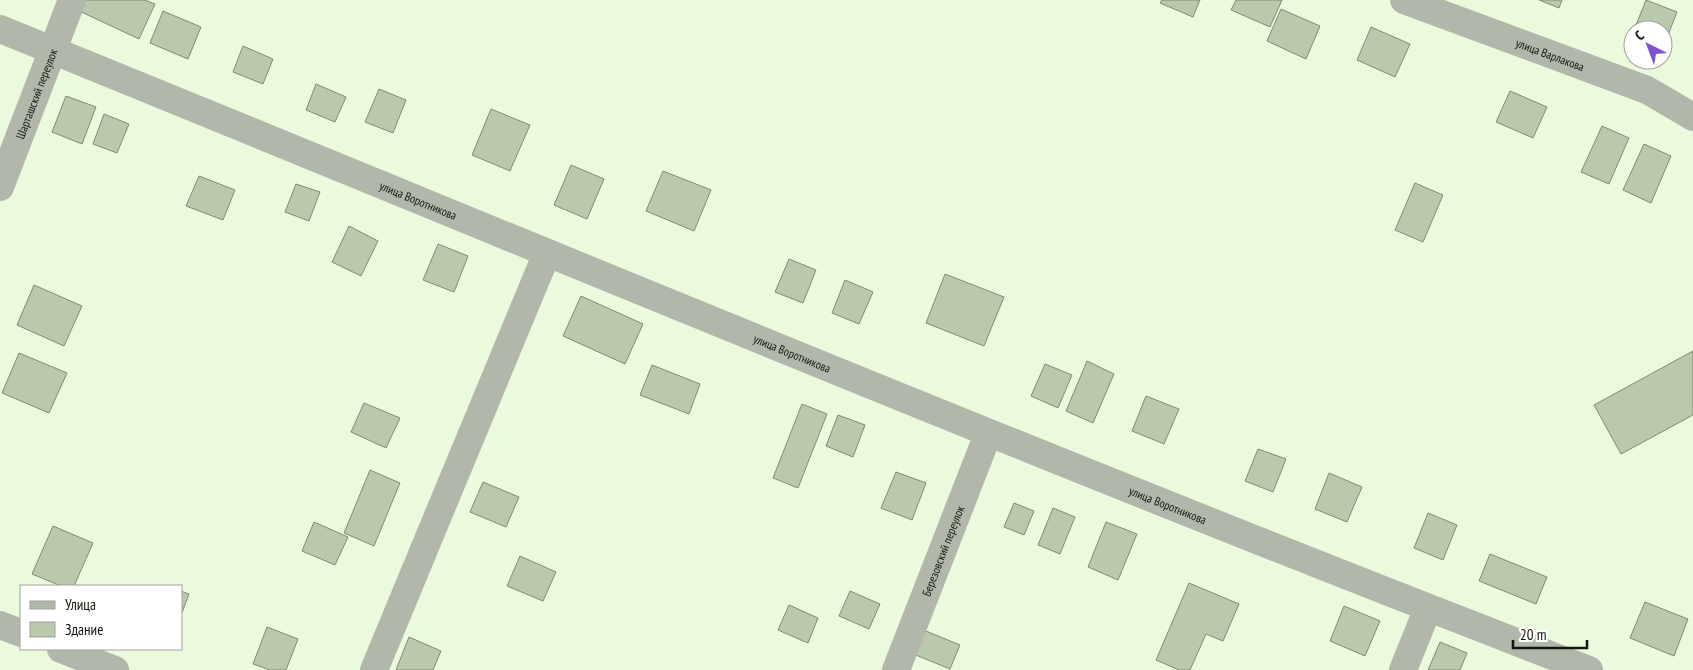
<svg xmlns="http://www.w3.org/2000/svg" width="1693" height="670" font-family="'PT Sans Narrow',sans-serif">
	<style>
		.building { fill: #bac8ac; stroke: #7f8c72 }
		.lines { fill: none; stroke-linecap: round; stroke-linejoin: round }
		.minor { stroke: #b1b7ab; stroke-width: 28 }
		.labels { text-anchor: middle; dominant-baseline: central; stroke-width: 4.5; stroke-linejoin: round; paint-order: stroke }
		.street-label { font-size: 12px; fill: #12170d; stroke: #fff }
	</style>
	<rect width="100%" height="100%" fill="#ebf9dc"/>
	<path class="building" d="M79,0H145L155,4L139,39L75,9Z
		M1162,0H1200L1193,17L1160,3Z
		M1236,0H1282L1270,27L1231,10Z
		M1539,0H1562L1559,8Z
		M1646,0L1677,12L1663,48V30H1634Z
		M1281,9L1320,26L1306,59L1267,41Z
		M163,11L201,27L188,59L150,43Z
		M1371,27L1410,44L1395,77L1357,60Z
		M243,46L273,59L263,84L233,72Z
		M316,84L346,97L335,122L306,110Z
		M379,89L406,100L393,133L365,122Z
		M1510,91L1547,107L1533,138L1496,122Z
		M66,96L96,107L82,144L52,132Z
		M491,109L530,125L510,171L472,155Z
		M104,114L129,124L117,153L93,144Z
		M1602,126L1629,138L1609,184L1581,172Z
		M1644,144L1671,156L1651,203L1623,190Z
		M571,165L604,179L587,219L554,205Z
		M663,171L711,190L694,231L646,211Z
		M199,176L235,190L223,220L186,206Z
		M1415,183L1443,195L1423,242L1395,230Z
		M296,184L320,192L309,221L285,212Z
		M349,226L378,241L361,276L332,262Z
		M438,244L468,256L454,292L423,280Z
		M789,259L816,270L803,303L775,292Z
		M945,274L1004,297L984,346L926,323Z
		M845,280L873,292L859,324L832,313Z
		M34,285L82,306L64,346L17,325Z
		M581,296L643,324L625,364L563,336Z
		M1693,351V415L1621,454L1594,405Z
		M19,353L67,373L49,413L2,393Z
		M1087,361L1114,374L1093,423L1066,411Z
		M1045,364L1072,375L1058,408L1031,396Z
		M652,365L700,384L689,414L640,395Z
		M1146,396L1179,409L1164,444L1132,431Z
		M364,403L400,418L386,448L351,432Z
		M802,404L827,414L798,488L773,478Z
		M838,415L865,425L853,457L826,446Z
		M1258,449L1286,459L1273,492L1245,481Z
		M370,470L400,483L374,546L344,533Z
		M896,472L926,483L912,520L881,508Z
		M1329,473L1362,487L1347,522L1315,509Z
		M483,482L519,497L506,527L470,512Z
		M1014,503L1034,511L1024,535L1004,527Z
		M1053,508L1075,517L1060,554L1038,545Z
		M1428,513L1457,525L1443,560L1414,548Z
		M314,522L348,537L335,565L302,551Z
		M1106,522L1137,534L1118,580L1088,567Z
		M53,526L93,543L74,586H61L32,574Z
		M1490,554L1547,577L1536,604L1479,581Z
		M520,556L556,572L543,601L507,586Z
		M1189,583L1239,604L1223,641L1206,634L1190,670H1179L1156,660Z
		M181,591L189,594L181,615Z
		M850,591L880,604L869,629L839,616Z
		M1645,602L1688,619L1674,656L1630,638Z
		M789,605L818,618L808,643L778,630Z
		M1344,606L1380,621L1365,656L1330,641Z
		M267,627L298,639L286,670H270L253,664Z
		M921,629L960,645L950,669L911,653Z
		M409,637L441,651L433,670H396Z
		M1440,642L1467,653L1460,670H1428Z"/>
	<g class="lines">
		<g class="minor">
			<path id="s1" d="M1404,0L1647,90L1693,117"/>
			<path id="s2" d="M0,29C529,244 1056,465 1589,670"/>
			<path id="s3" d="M0,187L72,0"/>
			<path d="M0,625L21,633"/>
			<path d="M61,649L115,670"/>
			<path d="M374,670L547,253"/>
			<path id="s4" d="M896,670L988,434"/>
			<path d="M1403,670L1428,608"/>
		</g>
	</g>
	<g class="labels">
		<g class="street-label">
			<text stroke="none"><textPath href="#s1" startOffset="156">улица Варлакова</textPath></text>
			<text stroke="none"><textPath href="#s3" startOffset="100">Шарташский переулок</textPath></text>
			<text stroke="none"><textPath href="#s2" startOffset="452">улица Воротникова</textPath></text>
			<text stroke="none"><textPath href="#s2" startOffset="856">улица Воротникова</textPath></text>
			<text stroke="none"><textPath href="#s2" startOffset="1261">улица Воротникова</textPath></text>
			<text stroke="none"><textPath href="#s4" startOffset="128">Березовский переулок</textPath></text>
		</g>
	</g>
	<rect x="20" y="585" width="162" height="65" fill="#ffffff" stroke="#a0a29e"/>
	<rect x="30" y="601" width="25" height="8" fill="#b1b7ab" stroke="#a0a29e"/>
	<text x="65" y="610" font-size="15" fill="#12170d">Улица</text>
	<rect x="30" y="622" width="25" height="15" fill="#bac8ac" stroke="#a0a29e"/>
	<text x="65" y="635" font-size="15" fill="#12170d">Здание</text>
	<g transform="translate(1648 45) rotate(318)"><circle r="24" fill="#ffffff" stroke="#a0a29e"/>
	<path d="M0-4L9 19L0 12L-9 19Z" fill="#7b56d0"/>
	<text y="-8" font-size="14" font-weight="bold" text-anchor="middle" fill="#12170d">С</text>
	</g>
	<path d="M1513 640v8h74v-8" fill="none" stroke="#12170d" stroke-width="2.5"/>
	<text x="1520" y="640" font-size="15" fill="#12170d" stroke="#ffffff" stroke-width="4" paint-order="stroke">20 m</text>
</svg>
